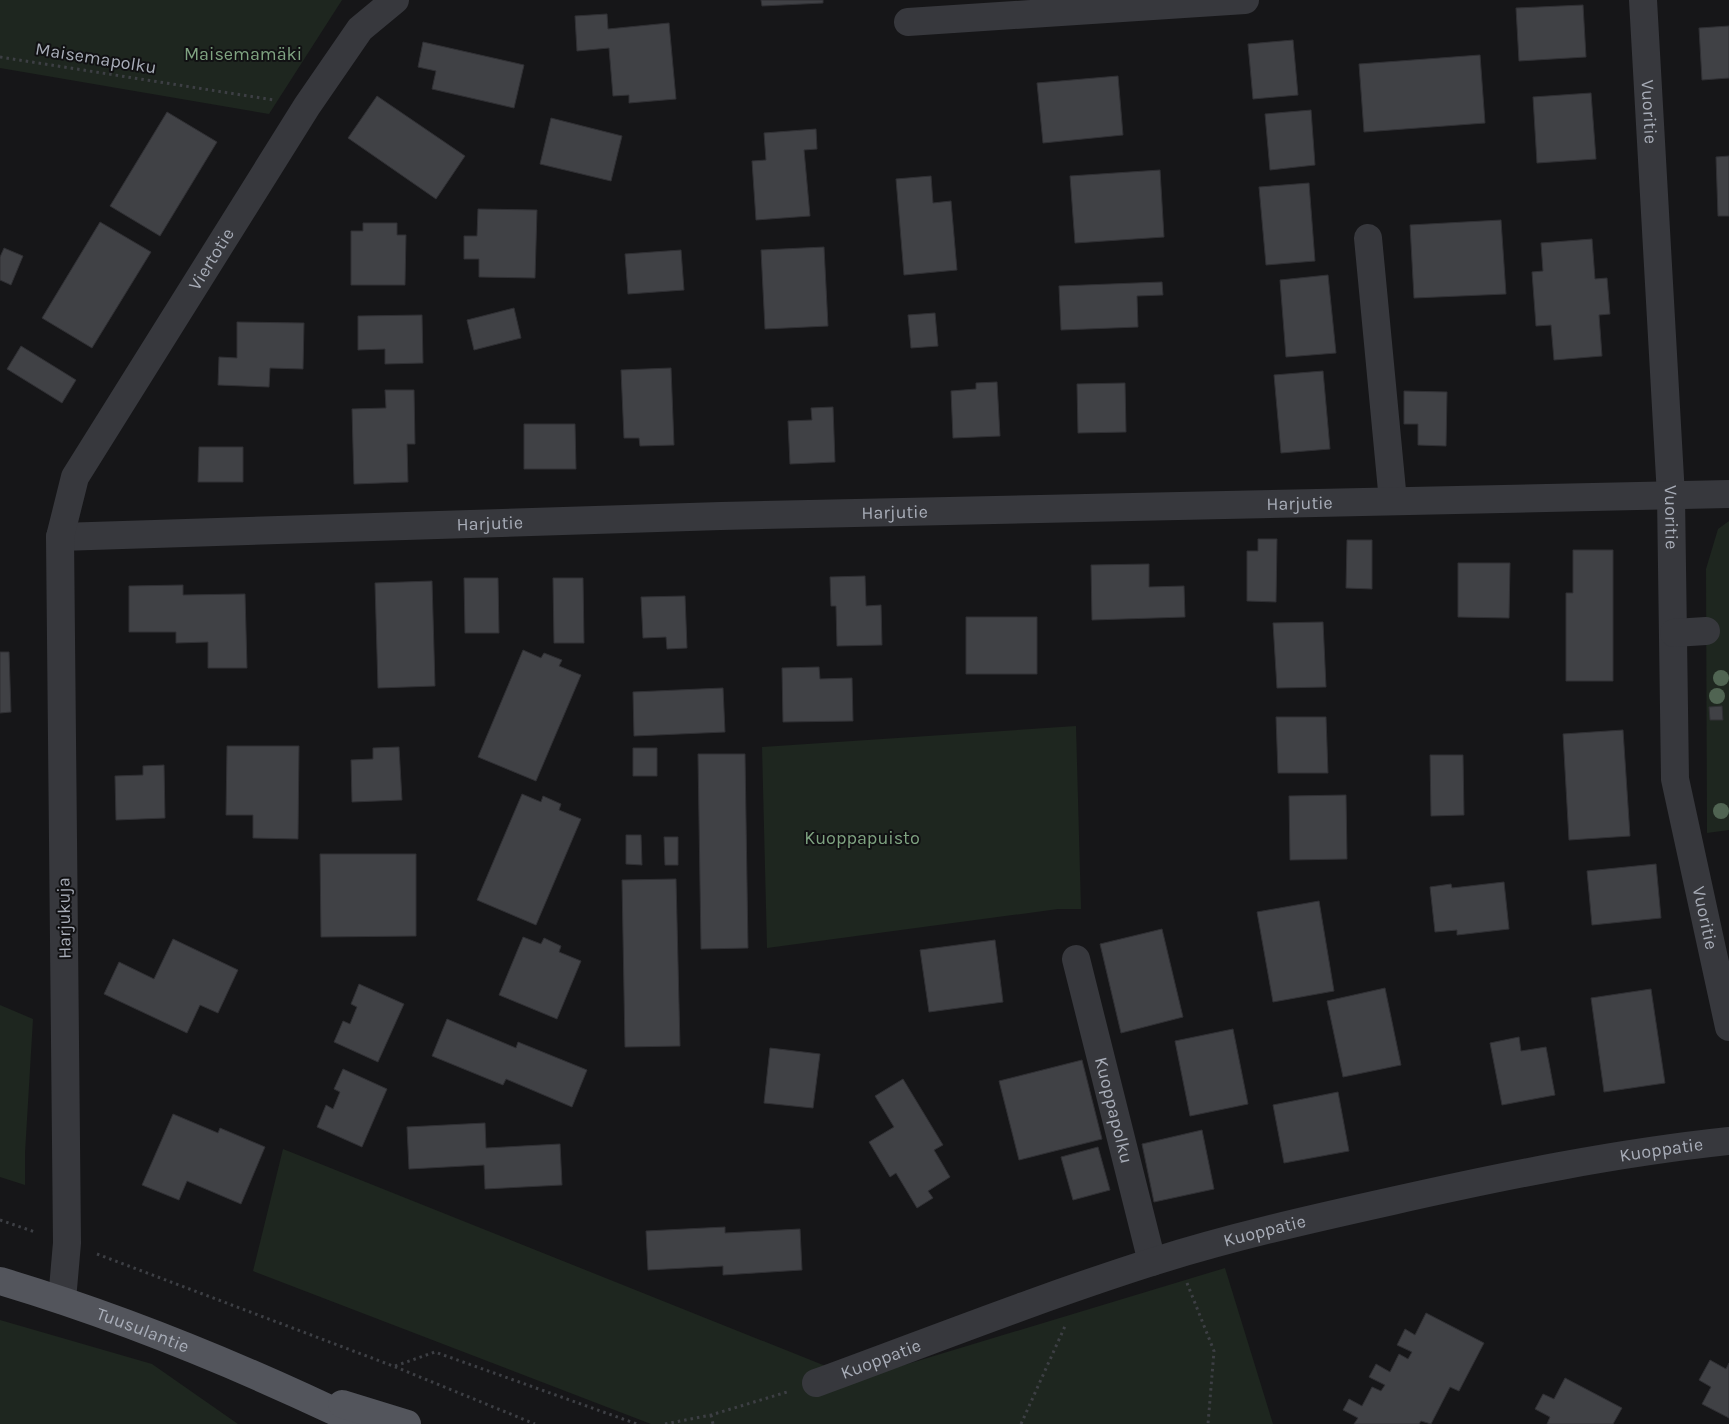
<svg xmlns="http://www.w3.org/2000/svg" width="1729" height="1424" font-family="Karla,sans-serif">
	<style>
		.green { fill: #1e261f }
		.building { fill: #404145; stroke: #303034 }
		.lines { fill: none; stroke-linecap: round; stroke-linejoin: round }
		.path { stroke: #3d3f44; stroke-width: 3; stroke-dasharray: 2.5 4; stroke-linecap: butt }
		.minor { stroke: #37383d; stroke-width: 28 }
		.major { stroke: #53555c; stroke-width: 28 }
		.tree { fill: #506452 }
		.labels { text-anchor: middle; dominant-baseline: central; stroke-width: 4; stroke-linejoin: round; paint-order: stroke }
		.park-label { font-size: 18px; fill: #7fa381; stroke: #111113 }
		.street-label { font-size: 18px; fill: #a8adb8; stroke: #111113 }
	</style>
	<rect width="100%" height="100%" fill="#161618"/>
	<path class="green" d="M0,0H342L269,114L0,68Z
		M1729,521V830L1707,833L1706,569L1718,529Z
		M1076,726L1081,909H1058L767,948L762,747Z
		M0,1005L33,1019L25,1153V1185L0,1177Z
		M283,1149L858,1379L1225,1268L1273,1424H651L253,1271Z
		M0,1320L152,1364L238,1424H0Z"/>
	<path class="building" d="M761,0H823V3L762,6Z
		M1583,5L1586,57L1519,61L1516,8Z
		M607,14L608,29L669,23L676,99L629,103V95L613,96L609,48L577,51L575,16Z
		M1729,26V78L1702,80L1699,28Z
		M1293,40L1298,95L1253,99L1248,44Z
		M423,42L524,65L514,108L432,89L436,71L418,67Z
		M1480,55L1485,123L1364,132L1359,64Z
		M1118,76L1123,135L1043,143L1037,83Z
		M1591,93L1596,159L1537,163L1533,97Z
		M377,96L465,156L436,199L348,138Z
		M1311,110L1315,165L1270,170L1265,114Z
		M167,112L217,142L160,236L110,206Z
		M551,118L622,136L611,181L540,164Z
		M816,129L817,149L804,150L810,216L756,220L752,161L766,160L764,133Z
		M1729,156V216H1718L1716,157Z
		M1160,170L1164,237L1075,243L1070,176Z
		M931,176L933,203L951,201L957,270L904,275L896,179Z
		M1309,183L1315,261L1266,265L1259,187Z
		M478,209L537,210L535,278L479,277V259H464V236H477Z
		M1501,220L1506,294L1414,298L1410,225Z
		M100,222L151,252L92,348L42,318Z
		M363,223H397V235H406L405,285H351V231H363Z
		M1592,239L1595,279L1607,278L1610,314L1599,315L1602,356L1554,360L1551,325L1536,326L1532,272L1543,271L1541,243Z
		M824,247L828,326L765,329L761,250Z
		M4,248L23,256L11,285L0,280V257Z
		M681,250L684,290L628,294L625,254Z
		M1328,275L1336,353L1286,357L1280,280Z
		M1162,282L1163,295L1137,296L1138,327L1061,330L1059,286Z
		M514,308L521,338L474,350L467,320Z
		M935,313L938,346L911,348L908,315Z
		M422,315L423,363L385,364V349L358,350V316Z
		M237,322L304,323L303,369L270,368L269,387L218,385L219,357L237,358Z
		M21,346L76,380L62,403L7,369Z
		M671,368L674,445L640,446L639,438H624L621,370Z
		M1323,371L1330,449L1281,453L1274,375Z
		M997,382L1000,436L953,438L951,391L976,389V383Z
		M1125,383L1126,432L1078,433L1077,384Z
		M385,390H414L415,444H407L408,482L354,484L352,409L386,408Z
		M1404,391L1447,392L1446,446L1418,445V424H1404Z
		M833,407L835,462L790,464L788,421L812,420L811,408Z
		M524,424H575L576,469H524Z
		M199,447H243V482H198Z
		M1258,539H1277L1276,602L1247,601V551H1258Z
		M1347,540H1372V589L1346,588Z
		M1573,550H1613V681H1566V593H1573Z
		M1458,563H1510L1509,618L1458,617Z
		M1149,564V587L1184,586L1185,617L1092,620L1091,565Z
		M865,576L866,606L881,605L882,645L837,646L836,606H831L830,577Z
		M464,578H498L499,633H465Z
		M553,578H583L584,643H554Z
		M432,581L435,686L378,688L375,583Z
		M183,585V595L245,594L247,668H208V642L176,643V632H129V586Z
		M685,596L687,648L667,649L666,637L643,638L641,597Z
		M966,617H1037V674H966Z
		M1323,622L1326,687L1277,688L1273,623Z
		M523,650L541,658L544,653L562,660L559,666L581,675L536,781L478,757Z
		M0,652H9L11,712L0,713Z
		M819,667L820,679L852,678L853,721L783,722L782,668Z
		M723,688L725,732L634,736L633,692Z
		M1722,706L1723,720H1710L1709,707Z
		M1276,717H1326L1328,773H1278Z
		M1623,730L1630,836L1569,840L1563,734Z
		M227,746H299L298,839L253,838V815H226Z
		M399,747L402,800L352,802L351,760L373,759V748Z
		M633,748H657V776H633Z
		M698,754H745L748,948L701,949Z
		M1430,755H1463L1464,815L1431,816Z
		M164,765L165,818L116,820L115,776L143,775V766Z
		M522,794L541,802L543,796L561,804L559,810L581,819L536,925L477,900Z
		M1346,795L1347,859L1290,860L1289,796Z
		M626,835H641L642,865L626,864Z
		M664,837H678V865H665Z
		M320,854H416V936L321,937Z
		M1656,864L1661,918L1592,925L1587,871Z
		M676,879L680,1046L625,1047L622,880Z
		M1504,882L1509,929L1457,935V930L1435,932L1430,887L1451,884L1452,888Z
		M1319,901L1334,991L1273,1002L1257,912Z
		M1162,929L1183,1017L1121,1033L1100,944Z
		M523,937L541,944L544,938L561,946L559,952L581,961L557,1019L499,995Z
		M173,939L238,970L218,1013L200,1005L187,1033L104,994L119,962L154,979Z
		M995,940L1003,1002L929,1012L920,950Z
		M359,984L404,1004L378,1062L334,1042L343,1021L350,1024L357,1007L351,1004Z
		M1385,988L1401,1065L1343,1077L1327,1001Z
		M1651,989L1665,1083L1604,1092L1591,998Z
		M447,1019L516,1048L518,1042L587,1070L572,1107L506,1079L503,1085L432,1056Z
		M1233,1029L1248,1104L1190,1116L1175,1041Z
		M1519,1037L1521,1051L1546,1047L1555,1095L1502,1105L1490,1043Z
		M770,1048L820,1054L813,1108L764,1103Z
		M1082,1060L1102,1139L1019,1160L999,1081Z
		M343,1069L387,1089L362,1147L317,1127L326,1105L333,1109L340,1092L334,1089Z
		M903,1079L943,1145L934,1150L950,1177L928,1191L933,1198L917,1208L896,1173L890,1177L869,1142L894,1127L875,1096Z
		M1338,1092L1349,1151L1284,1163L1273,1105Z
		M173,1114L218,1133L220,1128L265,1147L241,1204L187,1181L179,1200L142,1185Z
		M485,1123L486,1148L560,1144L562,1185L485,1189L484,1165L409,1169L407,1127Z
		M1202,1130L1214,1189L1154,1202L1142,1144Z
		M1098,1147L1110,1190L1073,1200L1061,1157Z
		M725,1227V1233L800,1229L802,1270L723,1275V1266L648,1270L646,1231Z
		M1426,1313L1484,1343L1459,1391L1450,1387L1431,1424L1421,1421L1419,1424H1354L1358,1418L1343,1410L1349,1399L1362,1406L1372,1387L1381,1391L1385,1385L1369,1377L1376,1364L1390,1372L1399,1354L1408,1359L1412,1352L1397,1345L1405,1329L1415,1335Z
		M1710,1360L1726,1369L1729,1363V1418L1702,1404L1711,1387L1699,1380Z
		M1565,1378L1622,1408L1613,1424H1547L1550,1417L1535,1409L1543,1394L1554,1399Z"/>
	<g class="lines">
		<path class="path" d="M0,57L274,100
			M0,1220L35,1232
			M97,1254L393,1366L535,1424
			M1187,1283L1214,1351L1208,1424
			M395,1366L435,1352L637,1424
			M711,1415L713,1424
			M665,1424L711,1415L787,1392
			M1021,1424L1066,1324"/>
		<g class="minor">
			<path id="s1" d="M1643,0L1671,496L1675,779L1729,1027"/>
			<path d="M908,22L1245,0"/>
			<path d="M1368,238L1393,501"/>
			<path id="s2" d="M60,537L721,516L1729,494"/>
			<path d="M1674,633L1706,631"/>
			<path id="s3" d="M1076,959L1152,1262"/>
			<path id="s4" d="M62,1300L67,1243L60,537L75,477L307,106L360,29L395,0"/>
			<path id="s5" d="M816,1383C928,1342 1039,1298 1152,1262C1231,1237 1311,1219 1392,1201C1503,1176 1616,1153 1729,1141"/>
		</g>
		<g class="major">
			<path id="s6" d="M0,1281C124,1318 245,1368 361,1424"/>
			<path d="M342,1404L407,1424"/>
		</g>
	</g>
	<g class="tree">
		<circle cx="1721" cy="678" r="8"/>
		<circle cx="1717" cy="696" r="8"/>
		<circle cx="1721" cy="811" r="8"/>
	</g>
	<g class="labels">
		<g class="park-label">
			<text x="243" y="54">Maisemamäki</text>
			<text x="862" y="838">Kuoppapuisto</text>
		</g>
		<g class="street-label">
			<text transform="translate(96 58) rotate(9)">Maisemapolku</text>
			<text stroke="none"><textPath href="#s1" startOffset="112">Vuoritie</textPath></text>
			<text stroke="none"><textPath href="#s4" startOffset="1082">Viertotie</textPath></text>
			<text stroke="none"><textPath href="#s2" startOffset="1240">Harjutie</textPath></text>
			<text stroke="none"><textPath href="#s2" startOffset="835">Harjutie</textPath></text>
			<text stroke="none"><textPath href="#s1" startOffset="518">Vuoritie</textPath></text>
			<text stroke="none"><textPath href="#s2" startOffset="430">Harjutie</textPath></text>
			<text transform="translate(64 918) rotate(-91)">Harjukuja</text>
			<text stroke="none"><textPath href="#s1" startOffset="922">Vuoritie</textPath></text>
			<text stroke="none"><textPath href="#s3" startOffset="156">Kuoppapolku</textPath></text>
			<text stroke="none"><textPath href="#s5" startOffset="879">Kuoppatie</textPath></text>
			<text stroke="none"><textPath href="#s5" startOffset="474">Kuoppatie</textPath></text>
			<text stroke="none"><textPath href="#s6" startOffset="151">Tuusulantie</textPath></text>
			<text stroke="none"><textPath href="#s5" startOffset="69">Kuoppatie</textPath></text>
		</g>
	</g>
</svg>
